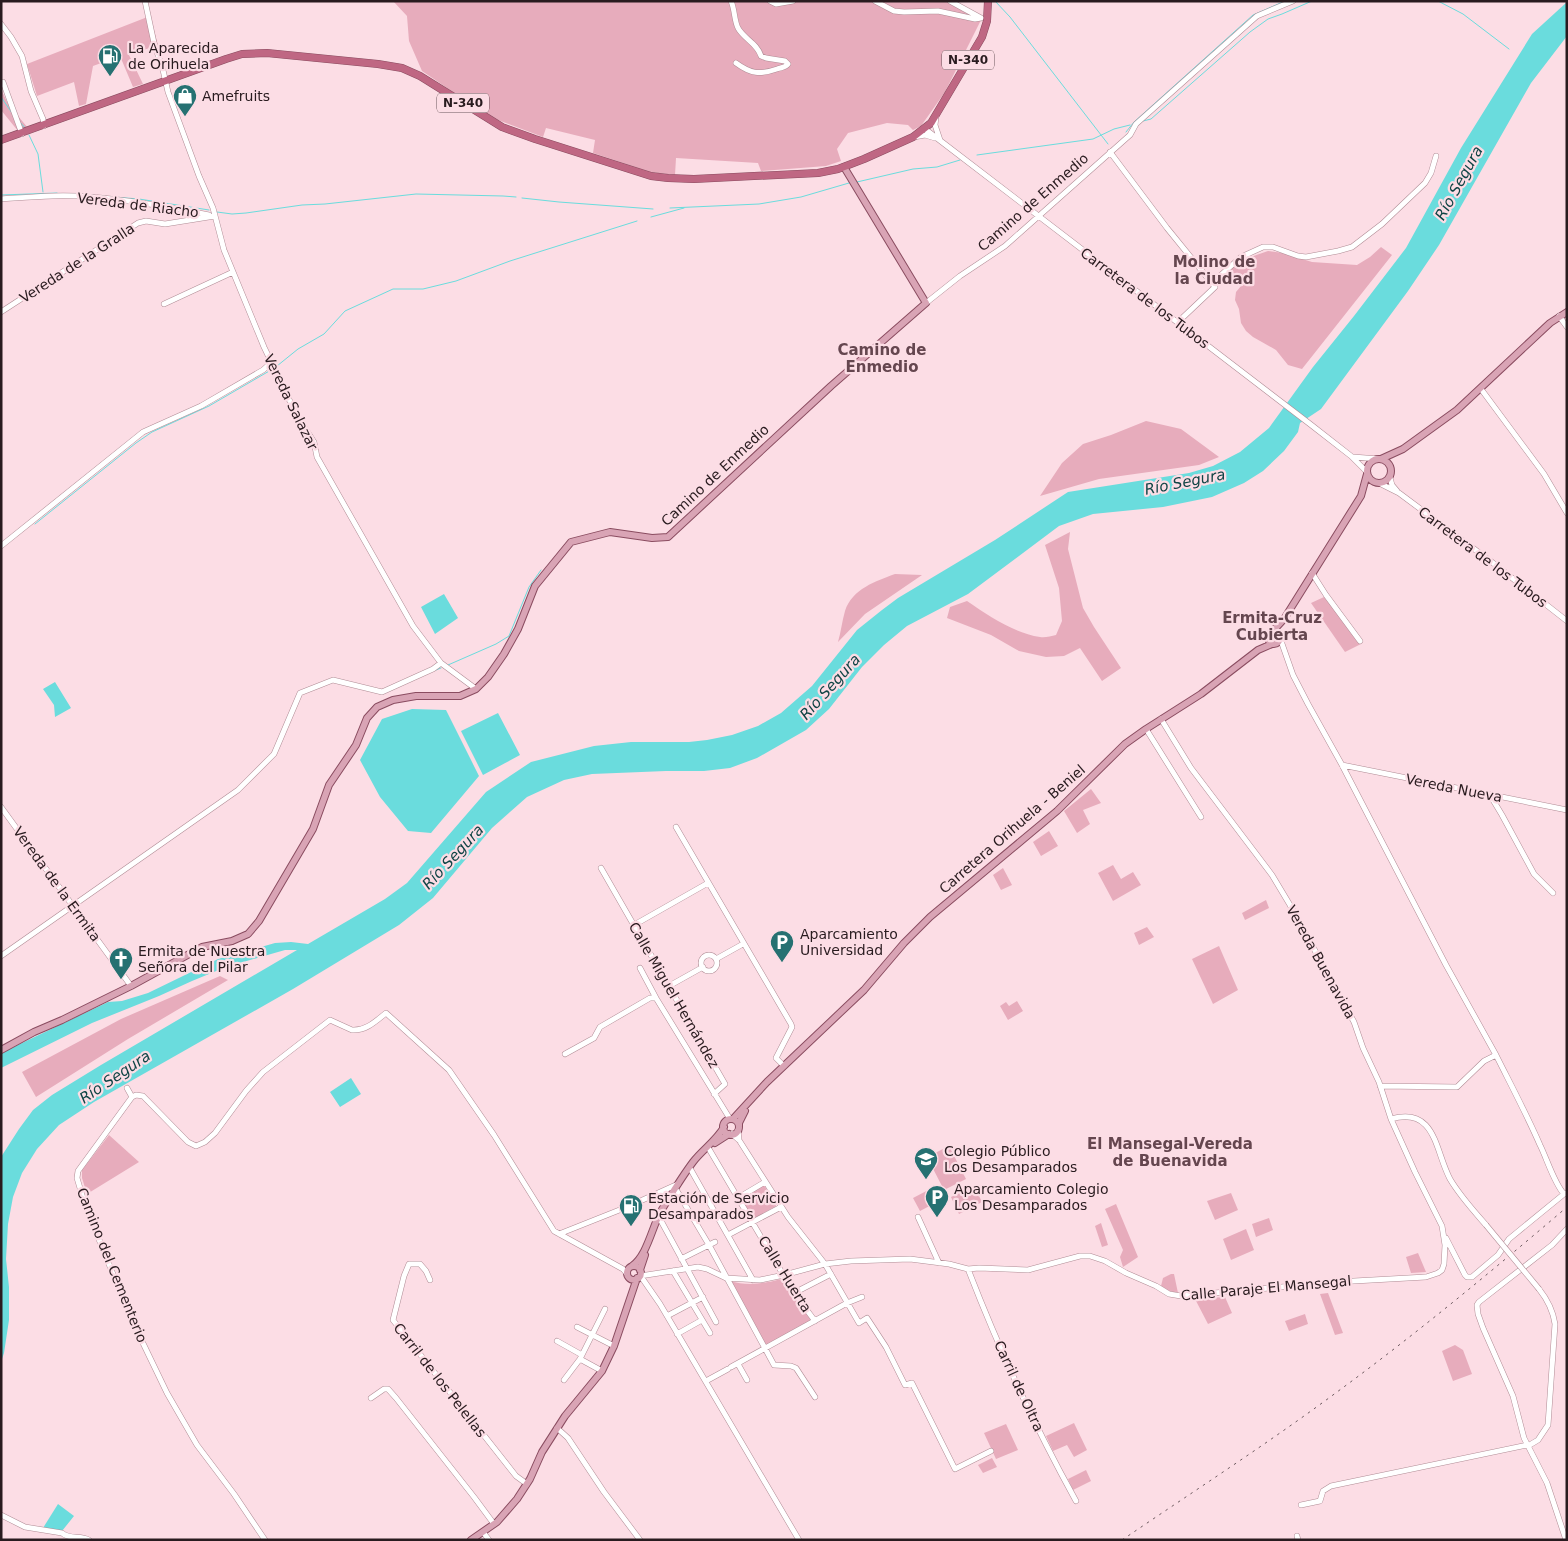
<svg xmlns="http://www.w3.org/2000/svg" width="1568" height="1541" font-family="'DejaVu Sans',sans-serif">
	<style>
		.green { fill: #e7acbc }
		.water { fill: #6adcdd }
		.lines { fill: none; stroke-linecap: round; stroke-linejoin: round }
		.stream { stroke: #6adcdd; stroke-width: 1 }
		.minor-casing { stroke: #b08c95; stroke-width: 6 }
		.major-casing { stroke: #8a4c60; stroke-width: 8 }
		.highway-casing { stroke: #8a4c60; stroke-width: 8 }
		.minor { stroke: #fff; stroke-width: 5 }
		.major { stroke: #d9a4b5; stroke-width: 6 }
		.highway { stroke: #bf6783; stroke-width: 7 }
		.rail { stroke: #6e5b60; stroke-width: 1; stroke-dasharray: 2.5 5; stroke-linecap: butt }
		.minor-bridge-casing { stroke: #b08c95; stroke-width: 6; stroke-linecap: butt }
		.minor-bridge { stroke: #fff; stroke-width: 5 }
		.labels { text-anchor: middle; dominant-baseline: central; stroke-width: 4.5; stroke-linejoin: round; paint-order: stroke }
		.shield { fill: #fcdde5; stroke: #68555a; stroke-width: 1 }
		.shield-label { font-size: 12px; font-weight: bold; fill: #291b1f }
		.poi-label { font-size: 14px; fill: #291b1f; stroke: #fcdde5; text-anchor: start }
		.street-label { font-size: 14px; fill: #291b1f; stroke: #fcdde5 }
		.water-label { font-size: 15px; font-style: italic; fill: #0f4445; stroke: #fcdde5 }
		.neighbourhood-label { font-size: 15px; font-weight: bold; fill: #65464f; stroke: #fcdde5 }
	</style>
	<rect width="100%" height="100%" fill="#fcdde5"/>
	<path class="green" d="M393,1H946L981,20L945,92L921,126L913,130L908,125L887,123L848,133L837,149L841,161L826,166L761,171L758,163L676,158L675,175L650,172L593,153L595,140L546,128L543,137L490,117L422,71L409,41L407,16Z
		M150,16L158,45L129,55L143,84L133,87L120,56L93,66L86,104L79,106L74,82L37,96L27,64Z
		M1,89L8,104L28,128L18,131L1,110Z
		M1381,247L1392,255L1302,369L1288,365L1276,350L1253,337L1246,331L1241,323L1239,309L1235,300L1236,292L1241,286L1225,272L1242,260L1268,251L1283,253L1312,262L1357,265L1370,257Z
		M1146,421L1181,429L1219,457L1199,465L1099,479L1040,496L1062,463L1083,444L1111,435Z
		M1070,532L1068,549L1083,608L1094,627L1121,668L1102,681L1080,648L1064,656L1046,657L1019,651L991,635L947,618L950,607L967,601C989,616 1014,633 1040,637C1045,638 1051,636 1056,635L1062,621L1059,588L1045,545Z
		M895,574L922,575L865,614L838,642C841,632 842,621 845,611C852,589 876,581 895,574Z
		M1324,597L1361,644L1345,652L1311,603Z
		M1091,789L1101,803L1083,810L1090,824L1077,833L1064,811Z
		M1049,831L1058,846L1041,856L1033,842Z
		M1113,865L1121,879L1133,872L1141,885L1113,901L1098,873Z
		M1003,868L1012,885L1001,890L993,875Z
		M1266,900L1269,908L1245,920L1242,913Z
		M1147,927L1154,937L1139,945L1134,933Z
		M1219,946L1238,990L1213,1004L1192,959Z
		M220,976L228,980L128,1039L36,1097L22,1072L121,1019Z
		M1017,1001L1023,1011L1008,1020L1000,1006L1006,1002L1009,1006Z
		M109,1135L139,1162L87,1194L82,1178V1170Z
		M949,1146L966,1179L944,1190L927,1157Z
		M764,1185L776,1206L753,1219L741,1199Z
		M974,1186L982,1202L959,1214L951,1197Z
		M934,1187L941,1200L920,1211L913,1198Z
		M1231,1193L1238,1210L1215,1220L1207,1201Z
		M1116,1204L1138,1257L1123,1267L1120,1257L1123,1250L1105,1209Z
		M1269,1218L1273,1230L1256,1237L1252,1224Z
		M1101,1223L1108,1245L1102,1247L1095,1226Z
		M1246,1229L1254,1250L1231,1260L1223,1239Z
		M1418,1253L1426,1272L1411,1273L1406,1257Z
		M1171,1274H1174L1178,1293L1169,1291L1161,1286L1163,1278Z
		M781,1279L811,1320L766,1345L730,1281C746,1286 764,1284 781,1279Z
		M1328,1293L1343,1333L1335,1335L1320,1294Z
		M1225,1297L1232,1313L1208,1324L1195,1299Z
		M1305,1314L1308,1324L1289,1331L1285,1321Z
		M1455,1345L1463,1350L1472,1374L1453,1381L1442,1351Z
		M1074,1423L1087,1450L1074,1457L1067,1445L1053,1451L1046,1436Z
		M1006,1424L1018,1450L996,1459L984,1433Z
		M992,1458L997,1467L983,1473L978,1465Z
		M1086,1470L1091,1481L1073,1490L1068,1479Z"/>
	<path class="water" d="M1567,2V36L1531,83L1439,245L1408,291L1321,409L1300,423L1298,432L1284,451L1263,471L1244,483L1212,497L1163,507L1093,514L1059,526L968,594L907,626L884,645L862,667L829,709L806,730L757,758L730,768L704,771H666L592,774L564,780L527,797L492,828L433,898L399,925L293,989L94,1102L59,1125L37,1149L22,1173L13,1197L8,1224L6,1259L9,1287V1320L4,1353L1,1362V1157L19,1129L33,1110L52,1095L101,1065L297,950H285L271,954L226,967L192,981L159,996L92,1023L1,1068V1053L108,1002L122,1001L148,993L218,959L275,943L291,942L308,944L385,899L407,883L486,792L531,762L594,746L631,742H689L707,740L732,735L758,726L781,713L812,686L857,630L882,610L898,598L995,540L1068,492L1189,473L1213,466L1240,452L1269,428L1313,367L1354,316L1406,248L1461,148L1532,34Z
		M444,594L458,618L435,634L421,607Z
		M55,682L71,708L55,717L54,705L43,689Z
		M412,709L446,710L479,776L431,833L408,831L380,797L360,760L382,719Z
		M498,713L520,755L483,775L461,731Z
		M351,1078L361,1094L340,1107L330,1092Z
		M58,1504L74,1516L62,1531L43,1528Z"/>
	<g class="lines">
		<path class="stream" d="M995,1L1010,17L1108,144
			M1438,1L1463,14L1509,49
			M1,97L12,113
			M1143,121L1151,119L1250,32L1268,19L1282,14L1312,1
			M20,122L25,128
			M1126,132L1134,122L1253,15L1285,1
			M29,135L38,154L43,192
			M977,155L1093,139L1114,129L1130,125
			M857,182L913,169L937,167L960,160
			M76,194L139,199L209,210
			M1,195L57,193
			M522,198L559,202L653,209
			M670,208L759,204L801,197L849,183
			M217,212L232,214L246,213L302,205L325,204L416,194L503,196L516,197
			M651,217L684,208
			M277,366L298,349L324,334L345,311L393,289H423L456,281L510,261L637,221
			M35,524L136,443L152,432L209,406L271,370
			M448,665L496,644L509,636L529,587L541,570
			M436,670L441,668"/>
		<g class="minor-casing">
			<path id="minor" d="M145,1L154,43L163,70L168,92L199,176L213,208L224,250L264,347L296,414L314,442L317,457L413,626L441,663L476,689
				M731,1C735,10 734,20 738,28C744,39 757,43 761,56L766,58L785,61L788,64C785,68 782,67 777,69C760,75 751,74 736,63
				M770,1L776,4L793,1
				M875,1L894,11L904,12L938,11L975,19L981,18
				M950,1L981,18
				M1,24L11,37L22,56L31,91L43,119L44,126
				M3,82L22,134
				M936,117L935,125L940,140
				M925,129L1310,424L1351,456L1367,472
				M914,137L925,135L935,138
				M1110,152L1167,228L1215,287L1178,322
				M1,199C31,197 61,194 90,197C130,200 170,207 209,215
				M1212,283L1241,257L1263,247H1273L1298,256L1306,257L1338,251L1352,247L1382,224L1425,183L1431,173L1436,156
				M926,303L960,276L1005,246L1130,135L1136,124L1257,16L1293,1
				M164,304L233,272
				M1,312L138,223L146,221L165,224L215,216
				M1559,316L1567,327
				M1481,389L1544,474L1567,513
				M1353,457L1379,459
				M1390,478L1392,485L1397,491
				M1381,484L1399,493L1493,563L1567,621
				M1,546L143,432L201,406L263,370L271,363
				M1312,573L1326,595L1360,641
				M1280,638L1293,675L1308,704L1342,765L1446,965L1496,1055L1484,1061L1457,1087L1380,1086
				M1146,729L1201,817
				M1342,765L1567,810
				M1490,795L1502,815L1534,874L1553,893
				M1,807L131,986
				M676,827L791,1024L792,1027L776,1058L784,1066
				M601,868L725,1084L714,1094
				M634,925L708,883
				M701 963a8 8 0 1 1 16 0a8 8 0 1 1-16 0Z
				M1,956L238,790L274,754L300,693L333,680L382,692L433,669L441,663
				M716,959L743,944
				M640,968L656,998
				M669,986L703,967
				M565,1054L594,1038L600,1027L650,998H656L730,1119
				M1496,1055C1511,1085 1527,1115 1540,1145C1547,1159 1554,1183 1564,1194L1566,1193
				M127,1088L132,1097
				M1391,1119C1436,1106 1435,1151 1450,1179C1460,1196 1473,1210 1486,1225
				M738,1130L739,1140
				M732,1134L739,1140L788,1217L825,1264L859,1323L867,1318L886,1347L905,1385L912,1383L955,1469L991,1451
				M709,1149L794,1293L815,1321
				M691,1170L753,1280
				M677,1191L709,1245L774,1365L791,1366L796,1368L815,1397
				M738,1198L765,1182
				M918,1217L939,1263
				M660,1219L716,1322
				M559,1234L627,1207L678,1184
				M728,1235L781,1207
				M1446,1238L1465,1275L1467,1277H1472L1498,1255L1509,1239L1564,1194
				M681,1259L715,1242
				M968,1269C999,1349 1035,1427 1076,1501
				M673,1271L710,1333
				M640,1276L698,1267L707,1269L726,1278L760,1280L784,1275L825,1264L851,1261L910,1259L949,1264L968,1269L979,1268L1028,1270L1080,1256H1090L1105,1261L1126,1273L1156,1286L1169,1294L1181,1296L1336,1282L1426,1277L1438,1273L1442,1270L1444,1264L1445,1245L1442,1226L1415,1172L1391,1119L1379,1082L1363,1048L1354,1022L1290,905L1272,875L1191,768L1161,719
				M639,1277L642,1278L660,1304L799,1540
				M430,1280L426,1271L420,1264H409L404,1276L393,1320L516,1476L527,1484
				M794,1293L831,1274
				M667,1316L703,1297
				M577,1327L614,1346
				M677,1334L702,1320
				M557,1341L582,1355
				M580,1359L602,1371
				M738,1364L747,1380
				M731,1367L847,1303L862,1297
				M564,1380L580,1359L605,1309
				M706,1381L728,1369
				M371,1398L384,1389H388L396,1398L474,1497L494,1524
				M557,1428L568,1438L604,1492L640,1540
				M1528,1446L1538,1440L1548,1425L1555,1324C1553,1310 1547,1299 1539,1289
				M1301,1505L1320,1501L1323,1491L1331,1486L1527,1445
				M1,1515L25,1527L62,1533C70,1540 80,1535 89,1540
				M483,1532L489,1540
				M1297,1536L1298,1540
				M265,1540L234,1494L197,1445L167,1393L127,1310L107,1259L85,1205L77,1178L78,1171L132,1097L136,1095L143,1096L188,1142L196,1146L205,1142L215,1133L246,1091L263,1072L330,1020L352,1030C366,1031 376,1021 386,1013L449,1070L494,1135L554,1231L623,1269L627,1274
				M1566,1540L1547,1483L1524,1438L1513,1396L1483,1328L1478,1314L1477,1305L1479,1302L1552,1245L1567,1229"/>
		</g>
		<g class="major-casing">
			<path id="major" d="M1367 471a12 12 0 1 1 24 0a12 12 0 1 1-24 0Z
				M1381,459L1403,449L1457,410L1550,323L1567,312
				M1268 638a6 6 0 1 1 12 0a6 6 0 1 1-12 0Z
				M1272,632L1284,619L1361,496L1367,474
				M1,1050L34,1032L62,1020L131,986L202,947L232,941L248,934L259,921L313,829L329,785L356,745L367,718L377,707L393,700L416,696H460L476,689L488,677L504,654L518,629L535,586L571,542L610,532L652,538L668,537L831,386L926,303L844,167
				M733,1119L767,1082L864,990L904,943L930,917L1057,811L1125,744L1146,729L1201,694L1258,650L1272,644
				M723 1127a8 8 0 1 1 16 0a8 8 0 1 1-16 0Z
				M739,1126V1123L745,1111
				M715,1143L729,1134
				M632,1266C647,1256 652,1227 661,1211C671,1195 681,1178 693,1162C702,1150 716,1141 724,1127
				M627 1273a7 7 0 1 1 14 0a7 7 0 1 1-14 0Z
				M640,1270L645,1255
				M471,1540L497,1522L517,1499L530,1479L542,1452L565,1416L602,1371L614,1346L637,1278"/>
		</g>
		<g class="highway-casing">
			<path id="highway" d="M1,140L226,59L242,54L267,53L378,64L402,68L420,76L502,127L535,139L651,176L668,178L694,179L818,173L838,169L864,159L913,137L931,123L982,37L987,21L988,1"/>
		</g>
		<use href="#minor" class="minor"/>
		<use href="#major" class="major"/>
		<use href="#highway" class="highway"/>
		<path class="rail" d="M1122,1540C1194,1491 1267,1444 1337,1392C1416,1334 1492,1271 1567,1207"/>
		<g class="minor-bridge-casing">
			<path id="minor-bridge" d="M1486,1225L1539,1289"/>
		</g>
		<use href="#minor-bridge" class="minor-bridge"/>
	</g>
	<defs>
		<g id="fuel-pin" transform="scale(1.25)"><path d="M0 17L-7.5 6A9.5 9.5 0 1 1 7.5 6Z" fill="#267172" stroke="#fcdde5"/><path d="M-5.5-6h7V0h2V4h1.3V-2.5L3-4.5l.8-.8L6-3V5H2.5V1h-1V6h-7ZM-4.2-4.7v3.2H.2V-4.7Z" fill="#fff"/></g>
		<g id="shop-pin" transform="scale(1.25)"><path d="M0 17L-7.5 6A9.5 9.5 0 1 1 7.5 6Z" fill="#267172" stroke="#fcdde5"/><path d="M-5-2.5h2.3a2.7 3.5 0 0 1 5.4 0H5L5.5 6h-11ZM-1.5-2.5h3a1.5 2.3 0 0 0-3 0Z" fill="#fff"/></g>
		<g id="parking-pin" transform="scale(1.25)"><path d="M0 17L-7.5 6A9.5 9.5 0 1 1 7.5 6Z" fill="#267172" stroke="#fcdde5"/><path d="M-3.5-5.5H1a3.5 3.5 0 0 1 0 7H-1V5.5H-3.5ZM-1-3.4V-.6H.8a1.4 1.4 0 0 0 0-2.8Z" fill="#fff"/></g>
		<g id="church-pin" transform="scale(1.25)"><path d="M0 17L-7.5 6A9.5 9.5 0 1 1 7.5 6Z" fill="#267172" stroke="#fcdde5"/><path d="M-1.2-6h2.4v3.5h3.3v2.4h-3.3V6h-2.4V-.1h-3.3v-2.4h3.3Z" fill="#fff"/></g>
		<g id="school-pin" transform="scale(1.25)"><path d="M0 17L-7.5 6A9.5 9.5 0 1 1 7.5 6Z" fill="#267172" stroke="#fcdde5"/><path d="M0-5L7-2L0 1L-7-2ZM-4 1L0 2.5L4 1V4Q0 6-4 4Z" fill="#fff"/></g>
	</defs>
	<g fill-rule="evenodd">
		<use href="#fuel-pin" x="110" y="56"/>
		<use href="#shop-pin" x="185" y="96"/>
		<use href="#parking-pin" x="782" y="942"/>
		<use href="#church-pin" x="121" y="959"/>
		<use href="#school-pin" x="926" y="1159"/>
		<use href="#parking-pin" x="937" y="1197"/>
		<use href="#fuel-pin" x="631" y="1206"/>
	</g>
	<g class="labels">
		<g class="shield">
			<rect x="942" y="50.5" width="52" height="19" rx="4"/>
			<rect x="437" y="93.5" width="52" height="19" rx="4"/>
		</g>
		<g class="shield-label">
			<text x="968" y="60">N-340</text>
			<text x="463" y="103">N-340</text>
		</g>
		<g class="poi-label">
			<text x="128" y="48">La Aparecida<tspan x="128" dy="16">de Orihuela</tspan></text>
			<text x="202" y="96">Amefruits</text>
			<text x="800" y="934">Aparcamiento<tspan x="800" dy="16">Universidad</tspan></text>
			<text x="138" y="951">Ermita de Nuestra<tspan x="138" dy="16">Señora del Pilar</tspan></text>
			<text x="944" y="1151">Colegio Público<tspan x="944" dy="16">Los Desamparados</tspan></text>
			<text x="954" y="1189">Aparcamiento Colegio<tspan x="954" dy="16">Los Desamparados</tspan></text>
			<text x="648" y="1198">Estación de Servicio<tspan x="648" dy="16">Desamparados</tspan></text>
		</g>
		<g class="street-label">
			<text transform="translate(1033 202) rotate(-41)">Camino de Enmedio</text>
			<text transform="translate(138 205) rotate(7)">Vereda de Riacho</text>
			<text transform="translate(77 263) rotate(-33)">Vereda de la Gralla</text>
			<text transform="translate(1145 298) rotate(37)">Carretera de los Tubos</text>
			<text transform="translate(291 402) rotate(64)">Vereda Salazar</text>
			<text transform="translate(715 475) rotate(-43)">Camino de Enmedio</text>
			<text transform="translate(1483 557) rotate(37)">Carretera de los Tubos</text>
			<text transform="translate(1454 788) rotate(11)">Vereda Nueva</text>
			<text transform="translate(1012 829) rotate(-41)">Carretera Orihuela - Beniel</text>
			<text transform="translate(57 884) rotate(54)">Vereda de la Ermita</text>
			<text transform="translate(1321 962) rotate(61)">Vereda Buenavida</text>
			<text transform="translate(674 995) rotate(60)">Calle Miguel Hernández</text>
			<text transform="translate(112 1265) rotate(68)">Camino del Cementerio</text>
			<text transform="translate(785 1274) rotate(58)">Calle Huerta</text>
			<text transform="translate(1266 1288) rotate(-5)">Calle Paraje El Mansegal</text>
			<text transform="translate(440 1380) rotate(52)">Carril de los Pelellas</text>
			<text transform="translate(1019 1386) rotate(65)">Carril de Oltra</text>
		</g>
		<g class="water-label">
			<text transform="translate(1459 183) rotate(-61)">Río Segura</text>
			<text transform="translate(1185 482) rotate(-11)">Río Segura</text>
			<text transform="translate(830 687) rotate(-48)">Río Segura</text>
			<text transform="translate(453 857) rotate(-47)">Río Segura</text>
			<text transform="translate(115 1077) rotate(-34)">Río Segura</text>
		</g>
		<g class="neighbourhood-label">
			<text x="1214" y="262">Molino de<tspan x="1214" dy="17">la Ciudad</tspan></text>
			<text x="882" y="350">Camino de<tspan x="882" dy="17">Enmedio</tspan></text>
			<text x="1272" y="618">Ermita-Cruz<tspan x="1272" dy="17">Cubierta</tspan></text>
			<text x="1170" y="1144">El Mansegal-Vereda<tspan x="1170" dy="17">de Buenavida</tspan></text>
		</g>
	</g>
	<rect width="1568" height="1541" fill="none" stroke="#291b1f" stroke-width="5"/>
</svg>
